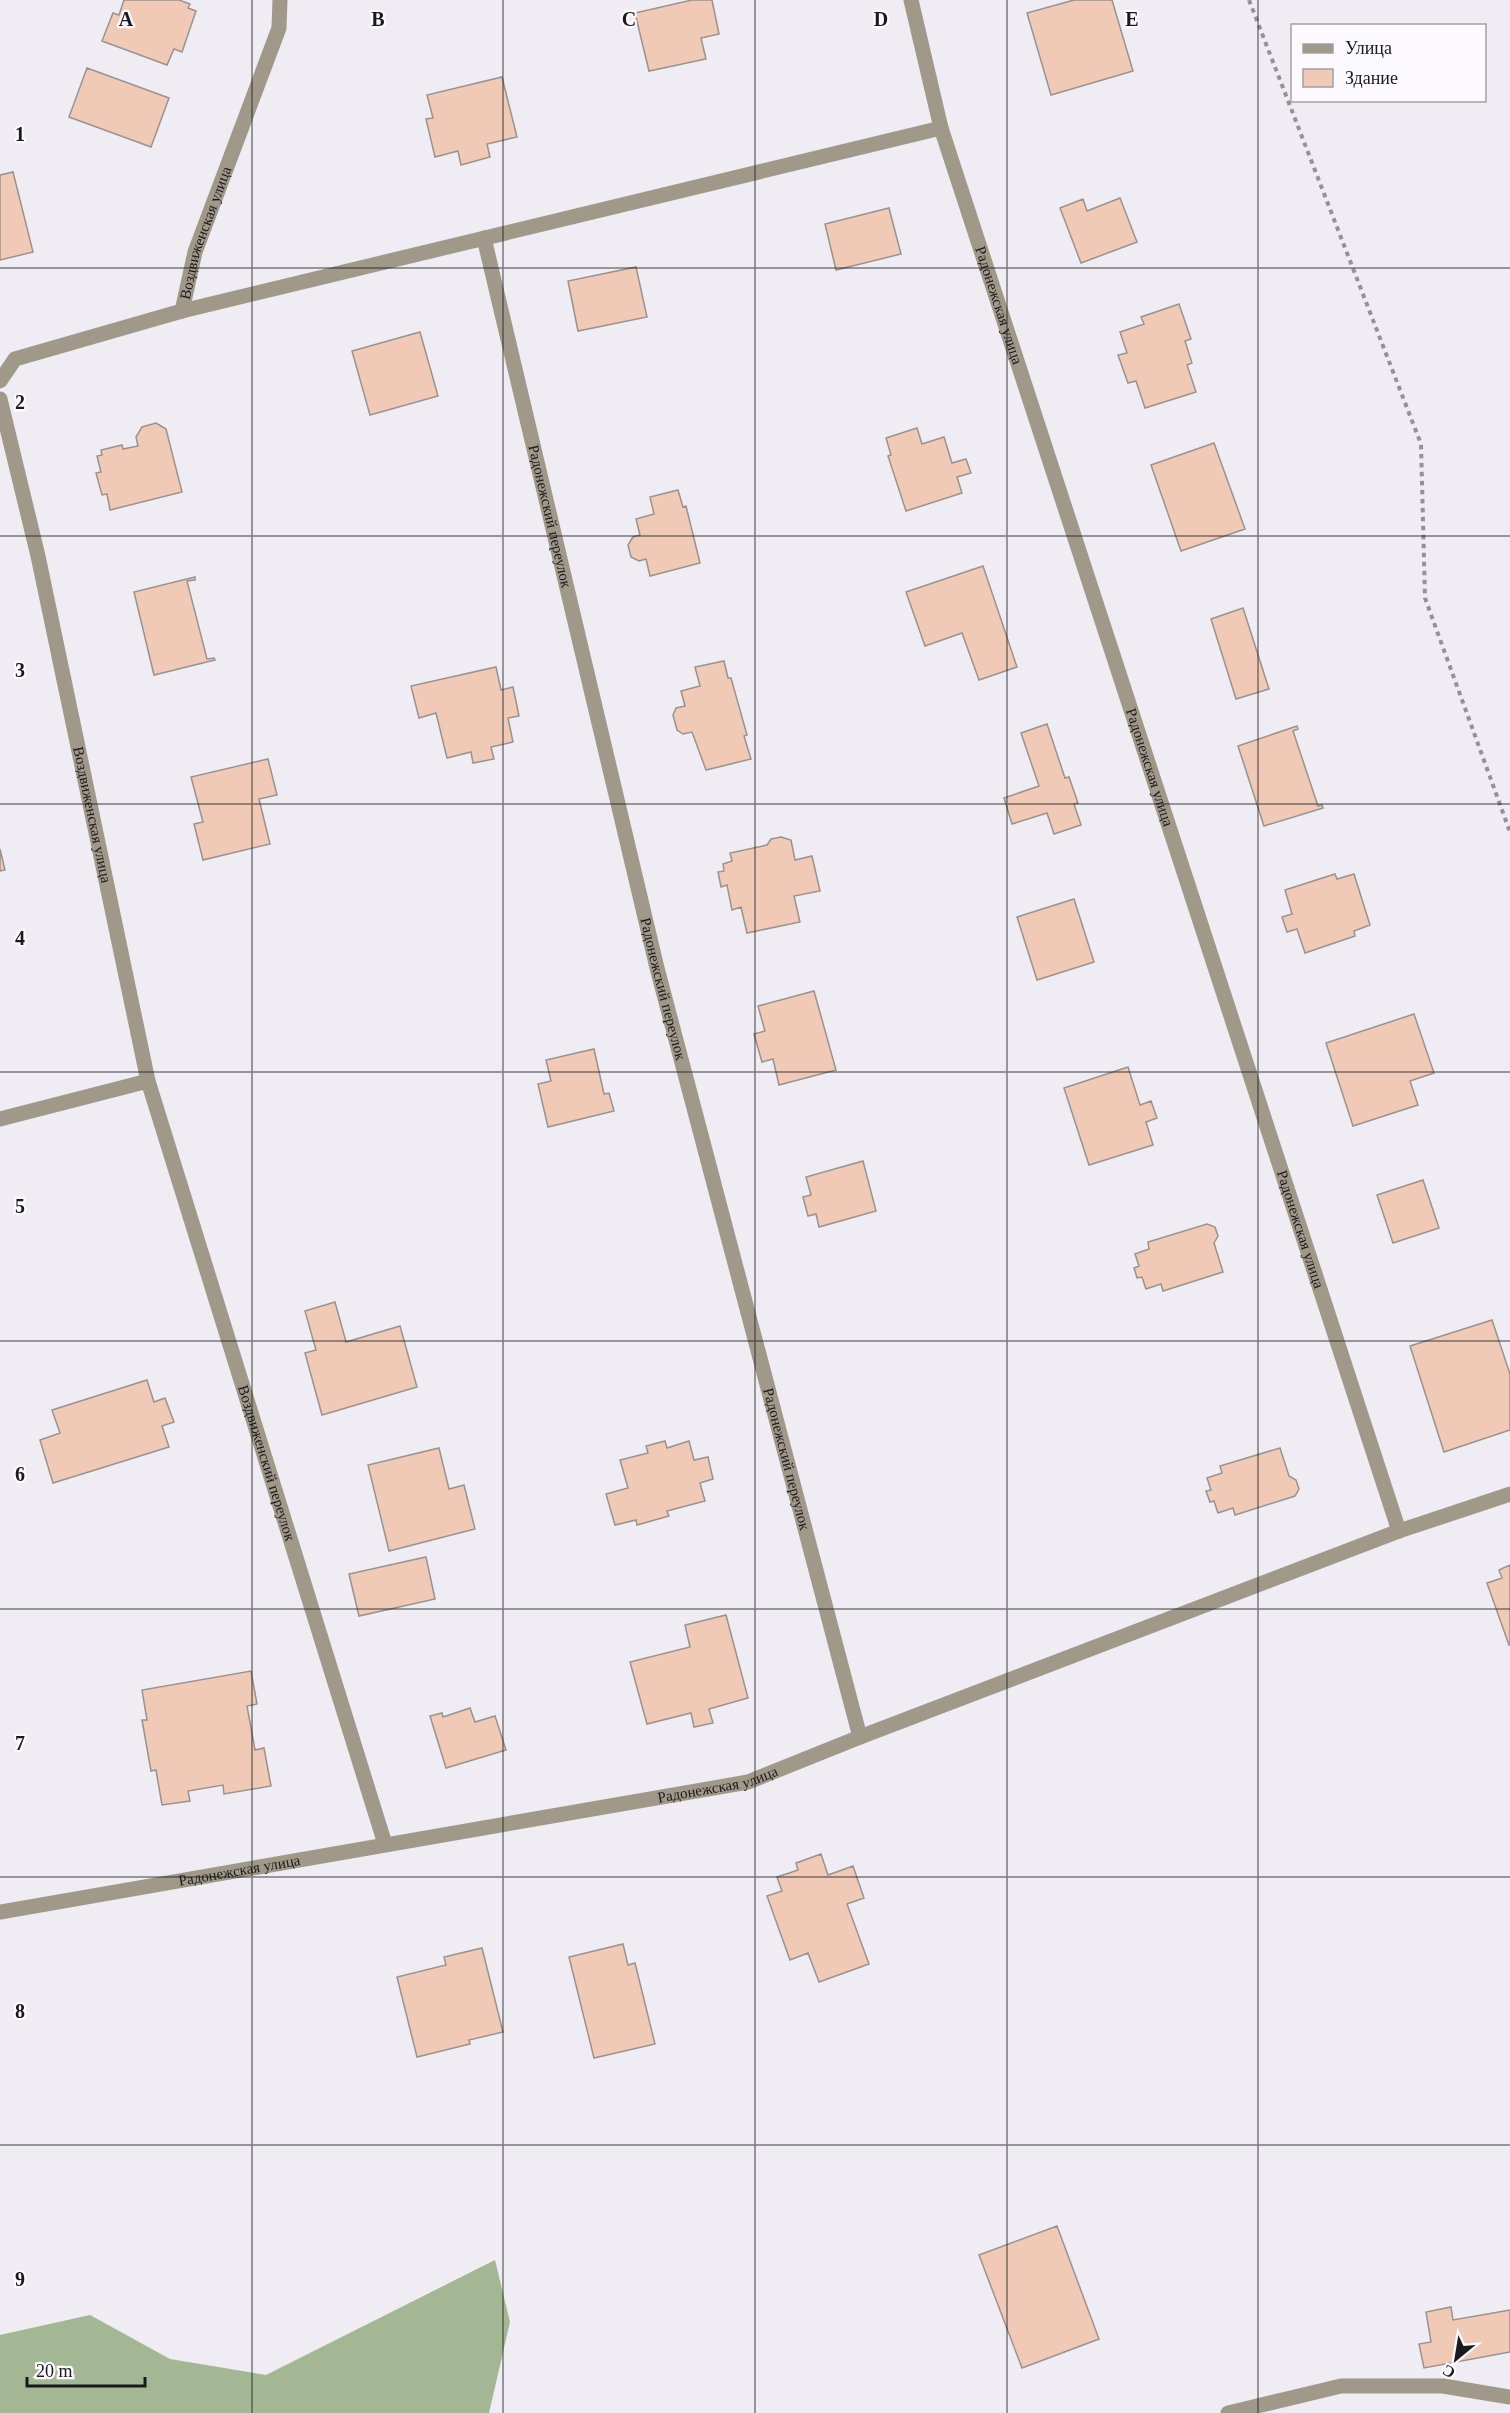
<svg xmlns="http://www.w3.org/2000/svg" width="1510" height="2413" font-family="Georgia,serif">
	<style>
		.forest { fill: #a3b795 }
		.building { fill: #f1c9b7; stroke: #9a928f; stroke-width: 1.5 }
		.lines { fill: none; stroke-linecap: round; stroke-linejoin: round }
		.path { stroke: #949298; stroke-width: 4; stroke-dasharray: 4.5 4.5; stroke-linecap: butt }
		.minor { stroke: #a09889; stroke-width: 15 }
		.grid { fill: none; stroke: #1a191c; stroke-width: 1.5; stroke-opacity: 0.55 }
		.labels { text-anchor: middle; dominant-baseline: central; stroke-width: 4.5; stroke-linejoin: round; paint-order: stroke }
		.street-label { font-size: 15px; fill: #1a191c; stroke: #fcfaff }
		.grid-label { font-size: 20px; text-anchor: middle; font-weight: bold; fill: #1a191c; stroke: #fcfaff; stroke-width: 4.5; stroke-linejoin: round; paint-order: stroke }
	</style>
	<rect width="100%" height="100%" fill="#efecf4"/>
	<path class="forest" d="M495,2260L510,2322L489,2413H0V2335L90,2315L170,2359L266,2375Z"/>
	<path class="building" d="M124,0H179L190,4L188,8L196,11L182,52L174,49L167,65L102,41L113,13L119,15Z
		M692,0H712L719,34L701,38L706,59L649,71L635,13Z
		M1074,0H1112L1133,71L1051,95L1027,13Z
		M87,68L169,98L151,147L69,117Z
		M502,77L517,137L487,144L490,157L461,165L458,151L435,157L426,119L433,118L427,95Z
		M13,172L33,252L0,260V175Z
		M1120,198L1137,242L1081,263L1060,208L1083,199L1087,211Z
		M889,208L901,254L836,270L825,224Z
		M636,267L647,317L578,331L568,281Z
		M1179,304L1191,339L1185,341L1192,363L1187,365L1196,392L1145,408L1136,381L1128,383L1118,355L1127,353L1120,332L1144,324L1141,317Z
		M420,332L438,396L370,415L352,351Z
		M156,423L166,429L182,492L110,510L107,494L102,495L96,473L101,472L97,456L102,455L101,450L122,445L123,449L138,446L136,437L142,427Z
		M917,428L922,444L944,437L952,463L966,459L971,473L957,477L962,493L906,511L888,456L891,455L886,438Z
		M1214,443L1245,529L1181,551L1151,465Z
		M678,490L683,507L686,506L700,563L650,576L646,559L639,561L631,557L628,545L633,537L640,535L636,519L654,514L650,497Z
		M983,566L1017,667L979,680L962,633L925,646L906,592Z
		M195,577V580L187,581L207,659L214,658L215,660L154,675L134,592Z
		M1243,608L1269,689L1236,699L1211,619Z
		M724,661L728,678H731L747,735L744,736L751,759L706,770L692,732L683,734L677,730L673,715L676,708L685,706L681,691L700,686L695,667Z
		M496,667L501,690L513,687L519,716L508,718L513,742L491,747L494,759L473,763L471,752L447,758L436,713L419,718L411,686Z
		M1047,724L1065,778L1069,777L1078,803L1074,804L1081,825L1054,834L1047,813L1012,824L1004,798L1039,786L1021,733Z
		M1297,726L1298,729L1293,731L1318,806L1322,805L1323,808L1264,826L1238,746Z
		M268,759L277,795L259,799L270,844L203,860L194,824L203,822L191,777Z
		M781,837L791,840L795,860L812,856L820,891L794,896L800,922L747,933L741,907L732,910L727,885L721,887L718,872L724,871L723,864L732,861L730,853L767,845L771,839Z
		M0,849L5,870L0,871Z
		M1335,874L1337,879L1354,874L1370,925L1354,931L1355,936L1305,953L1297,929L1287,932L1282,917L1292,914L1285,890Z
		M1074,899L1094,962L1037,980L1017,917Z
		M814,991L836,1070L779,1085L773,1059L762,1062L754,1034L765,1031L758,1006Z
		M1414,1014L1434,1073L1410,1081L1418,1105L1353,1126L1326,1043Z
		M594,1049L604,1094L609,1093L614,1111L548,1127L538,1084L551,1081L546,1060Z
		M1128,1067L1140,1105L1151,1101L1157,1118L1146,1122L1153,1145L1089,1165L1064,1088Z
		M863,1161L876,1211L819,1227L816,1214L808,1216L803,1197L811,1195L806,1177Z
		M1423,1180L1439,1228L1393,1243L1377,1195Z
		M1207,1224L1215,1227L1218,1236L1214,1243L1223,1272L1163,1291L1161,1284L1146,1289L1142,1277L1137,1278L1134,1268L1139,1266L1135,1254L1149,1249L1148,1242Z
		M335,1302L346,1342L400,1326L417,1387L322,1415L305,1353L316,1350L305,1311Z
		M1492,1320L1510,1374V1430L1444,1452L1410,1346Z
		M147,1380L154,1402L165,1398L174,1422L162,1426L169,1447L53,1483L40,1440L60,1433L52,1410Z
		M665,1441L667,1448L689,1441L694,1460L708,1457L713,1479L700,1483L705,1501L667,1511L669,1516L637,1525L636,1520L615,1525L606,1494L628,1488L620,1460L648,1453L646,1446Z
		M439,1448L449,1489L464,1485L475,1529L389,1551L368,1465Z
		M1280,1448L1289,1476L1296,1480L1299,1489L1295,1496L1235,1515L1233,1508L1218,1513L1214,1501L1210,1502L1206,1491L1211,1490L1207,1478L1222,1473L1220,1466Z
		M426,1557L435,1599L359,1616L349,1574Z
		M1510,1565V1645H1509L1487,1583L1502,1578L1499,1570Z
		M726,1615L748,1698L709,1709L713,1723L694,1727L691,1713L647,1724L630,1662L690,1647L685,1625Z
		M251,1671L257,1704L247,1706L255,1750L264,1748L271,1786L224,1794L223,1785L188,1791L190,1801L162,1805L156,1770L151,1771L142,1720H147L142,1690Z
		M470,1708L475,1722L495,1716L506,1750L446,1768L430,1716L442,1713L443,1717Z
		M821,1854L828,1875L853,1866L864,1898L847,1904L869,1964L819,1982L808,1953L790,1960L767,1896L782,1891L777,1877L798,1870L796,1863Z
		M623,1944L628,1965L635,1963L655,2044L594,2058L569,1957Z
		M482,1948L503,2032L469,2040L470,2044L417,2057L397,1977L446,1965L444,1957Z
		M1057,2226L1099,2339L1022,2368L979,2255Z
		M1451,2307L1453,2320L1510,2310V2352L1424,2368L1419,2344L1431,2342L1426,2312Z"/>
	<g class="lines">
		<path class="path" d="M1249,0L1421,444L1425,598L1510,832"/>
		<g class="minor">
			<path id="s1" d="M911,0L941,128L1399,1531"/>
			<path id="s2" d="M484,238L657,968L860,1737"/>
			<path d="M182,311L941,128"/>
			<path id="s3" d="M0,381L15,359L182,311L195,252L279,28L280,0"/>
			<path id="s4" d="M0,399L38,556L148,1081L385,1844"/>
			<path d="M0,1119L148,1081"/>
			<path id="s5" d="M0,1912L748,1782L860,1737L1399,1531L1510,1494"/>
			<path d="M1228,2413L1341,2386H1443L1510,2397"/>
		</g>
	</g>
	<path class="grid" d="M252,0V2413M503,0V2413M755,0V2413M1007,0V2413M1258,0V2413M0,268H1510M0,536H1510M0,804H1510M0,1072H1510M0,1341H1510M0,1609H1510M0,1877H1510M0,2145H1510"/>
	<g class="labels">
		<g class="street-label">
			<text stroke="none"><textPath href="#s3" startOffset="282">Воздвиженская улица</textPath></text>
			<text stroke="none"><textPath href="#s1" startOffset="318">Радонежская улица</textPath></text>
			<text stroke="none"><textPath href="#s2" startOffset="286">Радонежский переулок</textPath></text>
			<text stroke="none"><textPath href="#s1" startOffset="804">Радонежская улица</textPath></text>
			<text stroke="none"><textPath href="#s4" startOffset="426">Воздвиженская улица</textPath></text>
			<text stroke="none"><textPath href="#s2" startOffset="772">Радонежский переулок</textPath></text>
			<text stroke="none"><textPath href="#s1" startOffset="1290">Радонежская улица</textPath></text>
			<text stroke="none"><textPath href="#s2" startOffset="1258">Радонежский переулок</textPath></text>
			<text stroke="none"><textPath href="#s4" startOffset="1098">Воздвиженский переулок</textPath></text>
			<text stroke="none"><textPath href="#s5" startOffset="729">Радонежская улица</textPath></text>
			<text stroke="none"><textPath href="#s5" startOffset="243">Радонежская улица</textPath></text>
		</g>
	</g>
	<g class="grid-label">
		<text x="126" y="26">A</text>
		<text x="378" y="26">B</text>
		<text x="629" y="26">C</text>
		<text x="881" y="26">D</text>
		<text x="1132" y="26">E</text>
		<text x="20" y="141">1</text>
		<text x="20" y="409">2</text>
		<text x="20" y="677">3</text>
		<text x="20" y="945">4</text>
		<text x="20" y="1213">5</text>
		<text x="20" y="1481">6</text>
		<text x="20" y="1750">7</text>
		<text x="20" y="2018">8</text>
		<text x="20" y="2286">9</text>
	</g>
	<rect x="1291" y="24" width="195" height="78" fill="#fcfaff" stroke="#a2a0a4" stroke-width="1.5"/>
	<rect x="1303" y="44" width="30" height="9" fill="#a09889" stroke="#a2a0a4" stroke-width="1.5"/>
	<text x="1345" y="54" font-size="18" fill="#1a191c">Улица</text>
	<rect x="1303" y="69" width="30" height="18" fill="#f1c9b7" stroke="#a2a0a4" stroke-width="1.5"/>
	<text x="1345" y="84" font-size="18" fill="#1a191c">Здание</text>
	<g transform="translate(1456 2359) rotate(210)" stroke="#fcfaff" stroke-width="4.5" paint-order="stroke">
	<path d="M0-4.5L10 22L0 15L-10 22Z" fill="#1a191c"/>
	<text y="-9" font-size="16" font-weight="bold" text-anchor="middle" fill="#1a191c">С</text>
	</g>
	<path d="M27 2377v9h118v-9" fill="none" stroke="#1a191c" stroke-width="3"/>
	<text x="36" y="2377" font-size="18" fill="#1a191c" stroke="#fcfaff" stroke-width="4.5" paint-order="stroke">20 m</text>
</svg>
